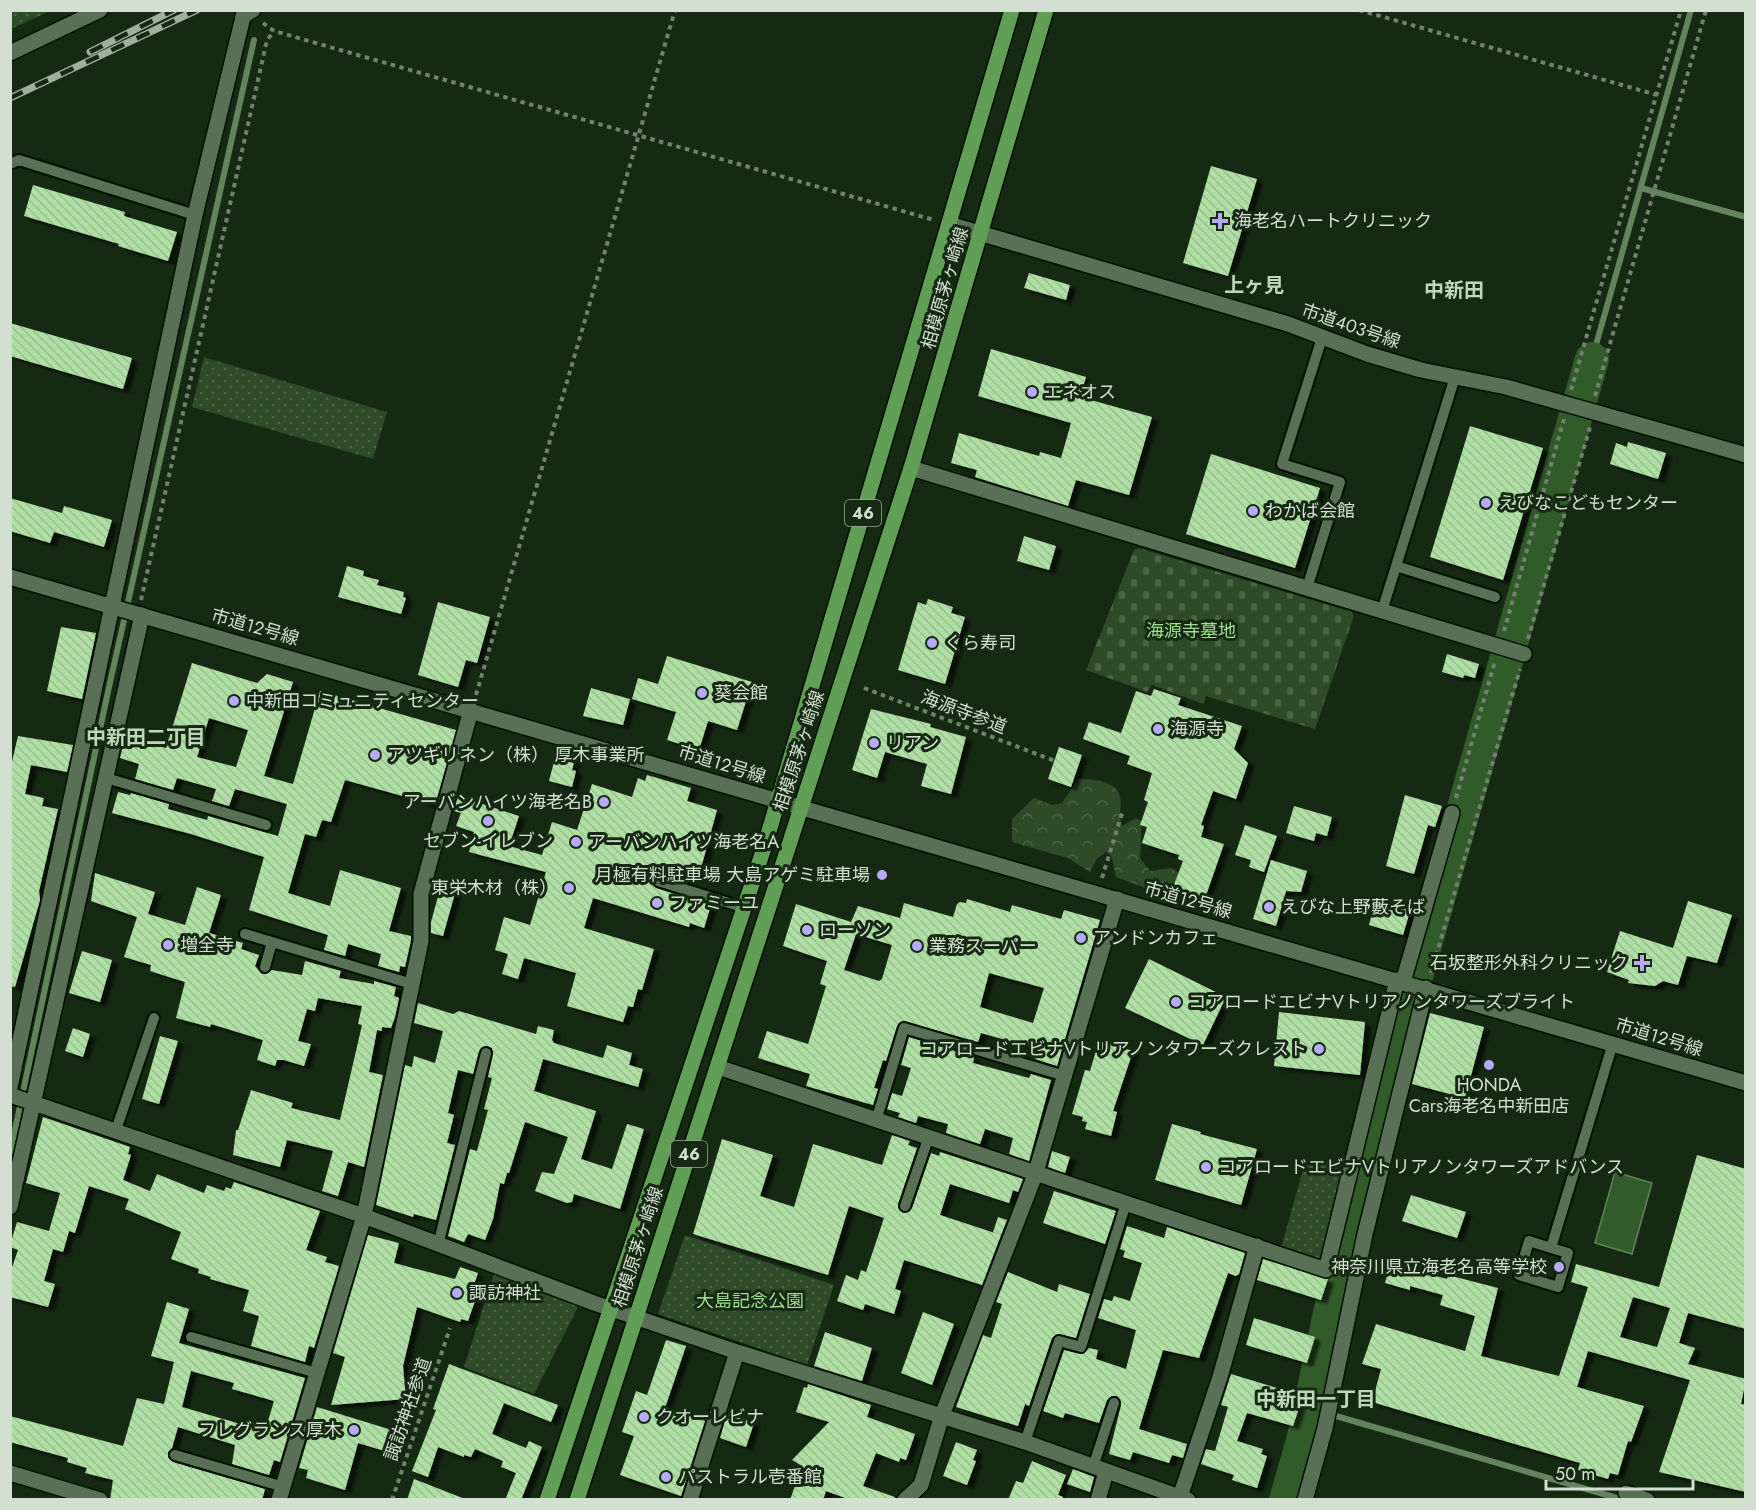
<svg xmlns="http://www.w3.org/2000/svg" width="1756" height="1510" font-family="Jost,'Noto Sans JP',sans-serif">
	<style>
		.forest { fill: url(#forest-crowns) }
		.cemetery { fill: url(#cemetery-stones) }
		.park { fill: url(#park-dots) }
		.water { fill: #315c29; stroke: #62835b; stroke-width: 1.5 }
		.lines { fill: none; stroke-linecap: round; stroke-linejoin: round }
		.stream { stroke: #62835b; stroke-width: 6 }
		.river { stroke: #315c29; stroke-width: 34 }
		.building { fill: url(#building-back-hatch); fill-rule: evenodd; filter: url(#shadow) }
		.service-casing { stroke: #021101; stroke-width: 14 }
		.minor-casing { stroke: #021101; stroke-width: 18 }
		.tertiary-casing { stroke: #021101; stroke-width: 18 }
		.primary-casing { stroke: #021101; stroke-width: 18 }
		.path { stroke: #72816f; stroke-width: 4; stroke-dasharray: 4.5 4.5; stroke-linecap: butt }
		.service { stroke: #5a7056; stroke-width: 10 }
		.minor { stroke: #5a7056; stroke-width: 15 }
		.tertiary { stroke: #5a7056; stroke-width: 15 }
		.primary { stroke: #629f56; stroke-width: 15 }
		.rail-casing { stroke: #a1af9e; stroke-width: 7 }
		.rail { stroke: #162913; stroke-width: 4.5; stroke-dasharray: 14; stroke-linecap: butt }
		.poi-dot { fill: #b7abf8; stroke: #162913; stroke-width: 2 }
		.labels { text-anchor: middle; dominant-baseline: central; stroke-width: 6; stroke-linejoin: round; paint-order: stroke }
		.shield { fill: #162913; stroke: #9aa897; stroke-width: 1.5 }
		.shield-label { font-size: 16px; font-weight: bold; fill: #d3dfd0 }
		.poi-label { font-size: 18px; fill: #d3dfd0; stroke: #162913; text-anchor: start }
		.street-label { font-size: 18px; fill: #d3dfd0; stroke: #162913 }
		.park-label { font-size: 18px; fill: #9edf92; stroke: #162913 }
		.neighbourhood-label { font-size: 20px; font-weight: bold; fill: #bed6b9; stroke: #162913 }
	</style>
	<defs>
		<pattern id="forest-crowns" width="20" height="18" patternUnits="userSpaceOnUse" patternTransform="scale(1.5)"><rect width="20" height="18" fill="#2e4b28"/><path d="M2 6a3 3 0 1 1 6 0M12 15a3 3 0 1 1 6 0" fill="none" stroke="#4b6446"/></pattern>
		<pattern id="cemetery-stones" width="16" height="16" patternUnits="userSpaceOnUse" patternTransform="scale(1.5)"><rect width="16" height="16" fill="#2e4b28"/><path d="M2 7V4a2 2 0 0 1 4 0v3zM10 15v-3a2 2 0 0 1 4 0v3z" fill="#4b6446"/></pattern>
		<pattern id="park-dots" width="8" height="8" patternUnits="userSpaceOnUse" patternTransform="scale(1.5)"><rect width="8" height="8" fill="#2e4b28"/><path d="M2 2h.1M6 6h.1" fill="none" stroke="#4b6446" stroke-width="1.8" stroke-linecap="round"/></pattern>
		<pattern id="building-back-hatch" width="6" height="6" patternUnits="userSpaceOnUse" patternTransform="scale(1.5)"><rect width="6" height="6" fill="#afdfa5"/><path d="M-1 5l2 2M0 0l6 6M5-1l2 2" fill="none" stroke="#99c090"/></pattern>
		<filter id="shadow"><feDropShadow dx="6" dy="4" stdDeviation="1.5" flood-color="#0009"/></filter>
	</defs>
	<rect width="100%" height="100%" fill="#162913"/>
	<path class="forest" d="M1078,779C1092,779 1117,780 1120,797C1122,808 1118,815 1122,826L1136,818L1142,822L1140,858L1150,871L1171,868L1181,874L1173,892L1159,893L1116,877L1112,857L1106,852L1097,858L1090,872L1068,858L1012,842V819L1034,798L1052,805L1062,803Z"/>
	<path class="cemetery" d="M1138,548L1352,612L1354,616L1315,729L1206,696L1203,704L1152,685L1147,692L1086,670L1134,550Z"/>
	<path class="park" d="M11,10H50V11L11,29Z
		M204,357L387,412L373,459L192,407Z
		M1306,1159L1346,1171L1324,1256L1318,1260L1281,1248Z
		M685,1235L834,1285L807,1365L658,1314Z
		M494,1274L579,1305L534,1394L464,1367Z"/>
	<path class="water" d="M1615,1172L1652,1183L1632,1254L1595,1243Z"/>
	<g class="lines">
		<path class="stream" d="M1641,188L1746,217
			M1592,359L1691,10
			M10,1153L109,687L254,40
			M1336,1416L1617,1498"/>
		<path class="river" d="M1286,1500L1303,1441L1330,1313L1397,1043L1592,359"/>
	</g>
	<path class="building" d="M1211,166L1257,179L1228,276L1183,263Z
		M33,185L125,212L124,216L177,232L168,261L118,246L119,244L24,216Z
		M1029,273L1070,285L1066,300L1024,288Z
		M10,323L132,358L123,389L10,356Z
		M991,349L1086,377L1080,397L1152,417L1129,495L1076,480L1068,506L975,477L977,470L951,463L959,433L1039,456L1040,452L1061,458L1071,423L978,396Z
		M1470,426L1543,448L1503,580L1430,557Z
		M1628,442L1666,453L1658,479L1610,464L1616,443L1627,447Z
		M1211,454L1320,488L1295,568L1186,534Z
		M10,498L62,513L64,506L112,520L104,547L54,532L50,543L10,531Z
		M1024,536L1056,546L1049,570L1017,561Z
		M347,566L364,571L363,576L379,580L377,585L404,592L403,597L406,598L401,614L338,597Z
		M928,599L953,607L951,613L965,617L945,684L898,670L918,602L926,605Z
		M438,602L490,617L477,663L466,660L458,687L418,675Z
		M61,627L96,633L82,699L47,691Z
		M1447,654L1479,664L1475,678L1464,675L1463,678L1442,672Z
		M667,656L752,682L737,730L708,721L699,750L667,740L676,712L632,699L638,678L658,684Z
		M192,663L257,683L267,674L293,682L264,776L293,784L320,691L456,730L435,805L345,780L331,822L322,820L316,837L305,834L288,893L330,906L340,870L401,888L389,931L411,936V940L405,967L400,966L399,972L378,966L381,954L348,944L345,956L324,950L328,935L249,910L264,857L191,834L112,813L118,792L130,795L131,793L169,804L168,809L207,820L208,816L278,836L287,804L235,789L229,806L212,801L216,789L177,778L173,790L135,779L139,764L120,758L125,737L166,748ZM209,718L248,730L236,767L197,757Z
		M591,688L630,699L623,725L583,716Z
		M1154,689L1181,698L1178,705L1242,726L1234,749L1248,763L1236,799L1213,791L1201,825L1204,826L1201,837L1224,844L1204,901L1172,890L1183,861L1178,859L1179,855L1142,843L1147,827L1140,825L1148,802L1144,800L1152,773L1127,764L1130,756L1083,739L1089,722L1121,733L1136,691L1151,696Z
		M871,709L931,724L930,727L966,737L951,794L921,786L927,764L885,752L877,778L852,770Z
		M18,736L73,745L67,772L31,765L25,794L44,798L42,806L58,809L39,891L40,900L15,987L10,986V770Z
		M1059,747L1082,755L1071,787L1048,779Z
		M557,750L576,755L572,770L576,771L572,787L549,781Z
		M647,775L691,788L687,801L717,810L701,868L691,865L687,882L660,874L653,875L651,879L656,888L711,905L704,928L690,923L689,927L593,898L584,928L654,949L642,990L638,989L633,1007L628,1006L623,1022L567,1006L576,973L524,958L518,979L502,974L508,954L495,950L504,917L530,925L546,872L469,852L474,832L456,826L461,813L454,811L458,796L519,816L509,846L542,855L552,822L577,830L592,784L632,797L638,778L645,781Z
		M1405,795L1442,806L1435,827L1428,825L1414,874L1386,866Z
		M1294,806L1332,817L1327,836L1316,833L1314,841L1286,833Z
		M1245,825L1277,836L1264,872L1249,867L1251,860L1235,855Z
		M1271,860L1307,871L1301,892L1286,891L1276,926L1253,919Z
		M95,873L155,892L148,914L185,925L197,887L221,895L209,933L243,943L241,949L259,955L255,966L262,974L272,970L302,975L305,961L341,971L339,978L374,984V981L396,987L394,996L399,998L395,1017L391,1028L382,1027V1031L377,1030L369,1072L383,1075L364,1167L348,1162L338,1196L322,1191L333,1151L287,1140L280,1167L233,1155L236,1130H238L251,1090L293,1103L291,1108L340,1120L362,1025L358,1024L362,1006L318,998L315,1011L307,1009L298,1041L311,1044L304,1066L284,1060H277L275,1066L257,1060L263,1040L211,1024L210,1027L176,1018L185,982L150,971L151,965L124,957L137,917L91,901Z
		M442,882L457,886L443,936L431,933V922Z
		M1376,898L1411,908L1403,935L1369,925Z
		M967,899L1010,912L1012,905L1061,919L1064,910L1100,920L1057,1066L1035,1059L1038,1049L1013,1042L981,1033L978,1042L903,1021L897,1026L886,1061L883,1060L874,1088L878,1089L873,1105L806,1086L810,1074L758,1058L767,1031L808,1044L826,986L820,984L827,961L783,946L796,904L851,922L858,906L900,918L904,903L953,917L957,904L960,902L966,903ZM856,934L892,945L882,979L879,981L844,970ZM989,973L1044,988L1033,1023L980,1007Z
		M1688,901L1732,915L1717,963L1687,956L1678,985L1663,981L1655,986L1628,983L1629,980L1607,972L1620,931L1673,948Z
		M82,951L112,960L100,1002L69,993Z
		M1149,959L1226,997L1203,1045L1125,1008Z
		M418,1003L453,1014L459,1011L536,1034L538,1026L554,1030L552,1040L554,1043L603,1058L607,1045L632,1053L629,1065L643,1069L638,1087L543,1059L534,1091L596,1111L581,1159L612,1169L627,1124L644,1129L620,1209L574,1194L572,1202L567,1203L535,1191L542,1172L554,1174L568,1137L525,1122L509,1173H507L504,1184L500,1183L493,1219L485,1240L468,1234L464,1242L448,1236L470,1149L477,1151L488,1110L484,1109L492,1078L488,1077L493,1054L492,1048L487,1046L479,1051L473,1074L458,1070L448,1113L454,1115L447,1143L455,1145L436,1220L414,1214L413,1217L376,1205L405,1065L412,1067L414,1056L435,1063L443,1031L414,1023Z
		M1279,1012L1365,1022L1360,1075L1274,1066Z
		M1430,1013L1484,1027L1465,1098L1412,1084Z
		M73,1028L90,1034L83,1057L65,1051Z
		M160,1036L178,1041L159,1104L142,1099Z
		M909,1037L974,1057L973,1063L1029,1078L1031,1074L1051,1080L1029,1161L1009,1154L1013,1138L985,1129L980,1144L946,1133L948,1124L918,1116L916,1123L898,1117L900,1113L887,1109L892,1093L902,1096L911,1068L901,1065Z
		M1099,1041L1133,1051L1113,1111L1117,1112L1111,1136L1085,1129L1087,1122L1082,1121L1083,1117L1072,1114L1085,1070L1090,1071Z
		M43,1117L130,1147L128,1154L131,1155L123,1180L150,1191L157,1174L204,1193L207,1185L224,1191L226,1187L231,1189L234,1182L320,1211L306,1250L327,1257L325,1262L339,1266L314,1348L309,1346L305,1362L251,1346L259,1316L243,1311L249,1290L210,1279L211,1277L198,1273L199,1269L171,1259L181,1232L125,1209L129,1199L89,1186L75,1233L69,1231L63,1252L53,1249L44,1281L55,1284L48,1307L10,1297V1273L18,1250L10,1247V1245L17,1222L49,1231L60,1193L26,1183Z
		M1172,1124L1201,1132L1200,1134L1257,1149L1241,1205L1155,1180Z
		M892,1135L910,1141L908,1145L917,1148L898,1204L899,1210L903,1213L912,1208L931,1153L939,1156L940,1152L1023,1179L1018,1192L1013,1190L1009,1203L950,1184L940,1215L1001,1235L982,1285L904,1260L895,1289L901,1291L894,1314L865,1304L863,1310L837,1301L846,1275L858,1280L861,1270L866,1272L884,1218L849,1206L828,1275L693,1234L722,1139L773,1155L760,1196L794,1207L813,1144L882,1165Z
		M1052,1151L1070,1157L1065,1173L1048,1167Z
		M1697,1155L1746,1169V1329L1688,1313L1679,1343L1695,1348L1688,1364L1746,1379L1741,1404L1746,1405V1492L1659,1472L1690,1380L1588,1351L1577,1387L1644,1406L1631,1442L1628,1441L1618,1475L1610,1473L1608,1479L1578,1470L1580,1463L1372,1402L1381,1369L1362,1364L1376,1324L1465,1351L1475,1316L1440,1305L1443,1295L1410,1286V1290L1385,1283L1390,1264L1447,1279L1448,1275L1498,1288L1481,1356L1559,1376L1588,1287L1571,1282L1576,1264L1659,1287ZM1633,1297L1670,1308L1657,1347L1620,1337Z
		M1054,1191L1116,1211L1105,1244L1043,1223Z
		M1411,1195L1466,1212L1457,1238L1402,1221Z
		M998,1217L1007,1220L1001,1235L993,1232Z
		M1127,1226L1164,1238L1167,1227L1245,1253L1239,1274L1236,1276L1228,1273L1199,1358L1163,1350L1139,1429L1187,1444L1183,1458L1172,1455L1169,1463L1133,1452L1130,1460L1109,1454L1121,1405L1117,1396H1112L1107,1400L1099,1423L1065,1413L1063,1418L1043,1411L1064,1350L1082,1354L1089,1348L1098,1350L1096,1359L1126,1369L1136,1330L1098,1318L1104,1299L1112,1301L1114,1296L1130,1301L1142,1263L1123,1257L1125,1251L1120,1249Z
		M368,1235L399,1243L394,1263L455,1279L460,1267L478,1273L470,1296L476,1298L468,1321L461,1319L460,1322L417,1307L403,1366L406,1399L331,1405L345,1357L333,1353Z
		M1263,1259L1328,1279L1321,1300L1257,1280Z
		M1008,1272L1057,1292L1059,1284L1090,1294L1076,1338L1058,1334L1052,1338L1029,1406L1025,1404L1018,1426L956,1407L983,1335L991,1338L1002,1304L996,1302Z
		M167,1302L189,1309L179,1343L305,1378L280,1462L274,1460L269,1475L232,1464L235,1445L178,1427L172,1448L168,1452V1457L173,1462L265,1489L262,1500H110L113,1480L85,1473L87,1468L67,1462L68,1458L10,1442V1416L123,1446L137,1398L164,1404L174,1362L151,1356ZM191,1371L234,1383L232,1389L274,1401L265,1431L182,1407Z
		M923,1312L954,1324L932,1385L901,1373Z
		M1254,1318L1315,1337L1307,1363L1246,1345Z
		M825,1332L872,1348L862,1381L814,1366Z
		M666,1340L686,1346L665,1408L705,1421L681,1496L620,1475L634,1436L622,1432L636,1391L647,1395Z
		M449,1364L558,1405L551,1422L504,1403L492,1434L526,1448L529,1441L542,1447L521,1500H505L516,1473L501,1467L503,1461L475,1449L471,1457L464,1455V1457L438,1447L428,1477L412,1471L436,1410L433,1409Z
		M1231,1374L1303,1396L1293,1426L1247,1413L1237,1441L1263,1449L1261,1454L1267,1456L1257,1488L1232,1480L1234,1475L1201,1464L1206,1449L1215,1451L1228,1407L1221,1405Z
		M808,1384L871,1405L867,1417L915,1434L906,1460L900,1458L899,1462L876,1453L863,1486L895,1497L894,1500H851L826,1491L823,1500H790L802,1466L792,1460L829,1422L796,1412L804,1387L807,1388Z
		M317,1407L395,1431L388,1452L358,1443L345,1490L306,1478L308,1470L299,1468Z
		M727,1414L754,1423L746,1447L720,1438Z
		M956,1442L977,1450L973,1460L976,1461L967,1485L943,1476Z
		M1032,1461L1066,1475L1058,1495L1063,1497L1062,1500H1008L1016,1481L1023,1483Z
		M1073,1469L1094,1477L1090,1492L1067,1484Z
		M414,1479L465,1499L464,1500H407Z"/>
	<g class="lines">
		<g class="service-casing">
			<path id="service" d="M10,164L19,160L195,215
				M1396,566L1495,597
				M1307,588L1340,482L1282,464L1322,338
				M1382,611L1455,377
				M106,778L266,825
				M658,881L745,908
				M245,934L272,942
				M265,967L272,942L412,984
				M876,1121L904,1028L1065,1076
				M116,1130L154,1018
				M905,1206L928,1139
				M438,1245L486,1053
				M1551,1248L1568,1253L1558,1287L1519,1275L1529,1241L1551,1248L1613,1043
				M191,1337L317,1373
				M1025,1442L1059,1341L1081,1347L1126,1203
				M175,1455L284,1487
				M1093,1467L1114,1403"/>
		</g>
		<g class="minor-casing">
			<path id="minor" d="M911,468L1524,654
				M1403,982L1452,813
				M718,1067L1326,1270L1397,980
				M10,1087L195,215L242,21L243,16L253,10
				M10,1095L364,1216L594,1303L737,1352L1025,1442L1188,1500
				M10,1207L142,615
				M10,1473L100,1500
				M1626,1493L1647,1500
				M1180,1497L1220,1377L1257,1246
				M279,1500L364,1216L421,941V894L471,710
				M690,1500L737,1352
				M905,1500L921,1485L942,1415L1035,1175L1117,899
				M1098,1500L1106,1472
				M1305,1500L1325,1428L1365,1234L1426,988"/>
		</g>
		<g class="tertiary-casing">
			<path id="tertiary" d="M10,53L100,10
				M949,224L1288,324L1367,354L1421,370L1506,387L1746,455
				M10,577L1746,1083"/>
		</g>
		<g class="primary-casing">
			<path id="primary" d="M547,1500L764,848L1012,10
				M577,1500L911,468L1046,10"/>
		</g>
		<path class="path" d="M1359,10L1657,95
			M263,23L274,31L934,220
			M1571,390L1681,10
			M1595,396L1706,10
			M141,600L267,40L274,31
			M1504,631L1564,419
			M1528,639L1590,427
			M864,688L1055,761
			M476,695L675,10
			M1456,798L1495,661
			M1102,878L1123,810
			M1431,973L1520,669
			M392,1500L450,1328"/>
		<use href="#service" class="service"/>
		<use href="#minor" class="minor"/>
		<use href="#tertiary" class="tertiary"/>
		<use href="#primary" class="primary"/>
		<g class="rail-casing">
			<path id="rail" d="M90,52L174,10
				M10,98L197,10"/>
		</g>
		<use href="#rail" class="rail"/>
	</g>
	<g class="poi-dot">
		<path d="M1217 212h6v6h6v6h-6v6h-6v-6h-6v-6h6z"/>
		<circle cx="1032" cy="392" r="6"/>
		<circle cx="1486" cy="503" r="6"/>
		<circle cx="1253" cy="511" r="6"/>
		<circle cx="932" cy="643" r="6"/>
		<circle cx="702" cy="693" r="6"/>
		<circle cx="234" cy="701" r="6"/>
		<circle cx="1158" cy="729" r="6"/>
		<circle cx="874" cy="743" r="6"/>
		<circle cx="375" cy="755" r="6"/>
		<circle cx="604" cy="802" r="6"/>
		<circle cx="488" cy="821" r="6"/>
		<circle cx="576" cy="842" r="6"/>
		<circle cx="882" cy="875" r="6"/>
		<circle cx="569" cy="888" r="6"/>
		<circle cx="657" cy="903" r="6"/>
		<circle cx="1269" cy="907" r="6"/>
		<circle cx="807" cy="930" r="6"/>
		<circle cx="1081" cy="938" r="6"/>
		<circle cx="168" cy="945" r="6"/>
		<circle cx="917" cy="946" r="6"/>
		<path d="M1639 954h6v6h6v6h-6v6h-6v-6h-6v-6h6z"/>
		<circle cx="1176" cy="1002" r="6"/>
		<circle cx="1319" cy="1049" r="6"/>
		<circle cx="1489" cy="1065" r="6"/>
		<circle cx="1206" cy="1167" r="6"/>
		<circle cx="1559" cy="1267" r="6"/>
		<circle cx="457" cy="1293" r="6"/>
		<circle cx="644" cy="1417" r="6"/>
		<circle cx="354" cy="1430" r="6"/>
		<circle cx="666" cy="1477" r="6"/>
	</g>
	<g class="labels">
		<g class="shield">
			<rect x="845" y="500" width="36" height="26" rx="4.5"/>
			<rect x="671" y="1141" width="36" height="26" rx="4.5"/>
		</g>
		<g class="shield-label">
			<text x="863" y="513">46</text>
			<text x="689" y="1154">46</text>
		</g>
		<g class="poi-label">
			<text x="1234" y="221">海老名ハートクリニック</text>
			<text x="1044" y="392">エネオス</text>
			<text x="1498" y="503">えびなこどもセンター</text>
			<text x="1265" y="511">わかば会館</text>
			<text x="944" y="643">くら寿司</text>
			<text x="714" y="693">葵会館</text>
			<text x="246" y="701">中新田コミュニティセンター</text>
			<text x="1170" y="729">海源寺</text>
			<text x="886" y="743">リアン</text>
			<text x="387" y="755">アツギリネン（株） 厚木事業所</text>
			<text x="592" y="802" text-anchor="end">アーバンハイツ海老名B</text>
			<text x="488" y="841" text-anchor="middle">セブン-イレブン</text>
			<text x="588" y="842">アーバンハイツ海老名A</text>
			<text x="870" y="875" text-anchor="end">月極有料駐車場 大島アゲミ駐車場</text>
			<text x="557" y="888" text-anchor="end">東栄木材（株）</text>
			<text x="669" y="903">ファミーユ</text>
			<text x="1281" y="907">えびな上野藪そば</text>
			<text x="819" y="930">ローソン</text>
			<text x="1093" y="938">アンドンカフェ</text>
			<text x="180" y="945">増全寺</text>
			<text x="929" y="946">業務スーパー</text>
			<text x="1628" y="963" text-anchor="end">石坂整形外科クリニック</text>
			<text x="1188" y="1002">コアロードエビナVトリアノンタワーズブライト</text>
			<text x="1307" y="1049" text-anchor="end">コアロードエビナVトリアノンタワーズクレスト</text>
			<text x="1489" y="1085" text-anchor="middle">HONDA<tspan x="1489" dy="21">Cars海老名中新田店</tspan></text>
			<text x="1218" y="1167">コアロードエビナVトリアノンタワーズアドバンス</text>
			<text x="1547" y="1267" text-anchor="end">神奈川県立海老名高等学校</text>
			<text x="469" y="1293">諏訪神社</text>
			<text x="656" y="1417">クオーレビナ</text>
			<text x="342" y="1430" text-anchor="end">フレグランス厚木</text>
			<text x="678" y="1477">パストラル壱番館</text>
		</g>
		<g class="street-label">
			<text transform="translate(945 288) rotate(-74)">相模原茅ヶ崎線</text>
			<text transform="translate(1351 326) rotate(19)">市道403号線</text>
			<text transform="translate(255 627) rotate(16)">市道12号線</text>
			<text transform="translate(964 712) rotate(21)">海源寺参道</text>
			<text transform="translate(799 751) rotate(-72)">相模原茅ヶ崎線</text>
			<text transform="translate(722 764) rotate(17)">市道12号線</text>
			<text transform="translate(1188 900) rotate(16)">市道12号線</text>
			<text transform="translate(1659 1037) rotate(17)">市道12号線</text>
			<text transform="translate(638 1247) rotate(-72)">相模原茅ヶ崎線</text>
			<text transform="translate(408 1409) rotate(-71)">諏訪神社参道</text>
		</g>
		<g class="park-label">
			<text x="1191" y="631">海源寺墓地</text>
			<text x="750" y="1301">大島記念公園</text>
		</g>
		<g class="neighbourhood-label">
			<text x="1254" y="285">上ヶ見</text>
			<text x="1454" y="290">中新田</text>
			<text x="146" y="737">中新田二丁目</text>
			<text x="1316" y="1399">中新田一丁目</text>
		</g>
	</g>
	<rect width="1756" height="1510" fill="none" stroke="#d3dfd0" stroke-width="24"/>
	<path d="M1546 1480v9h147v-9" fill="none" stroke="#d3dfd0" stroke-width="3"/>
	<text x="1555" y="1480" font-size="18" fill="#d3dfd0" stroke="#162913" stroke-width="4.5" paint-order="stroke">50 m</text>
</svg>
